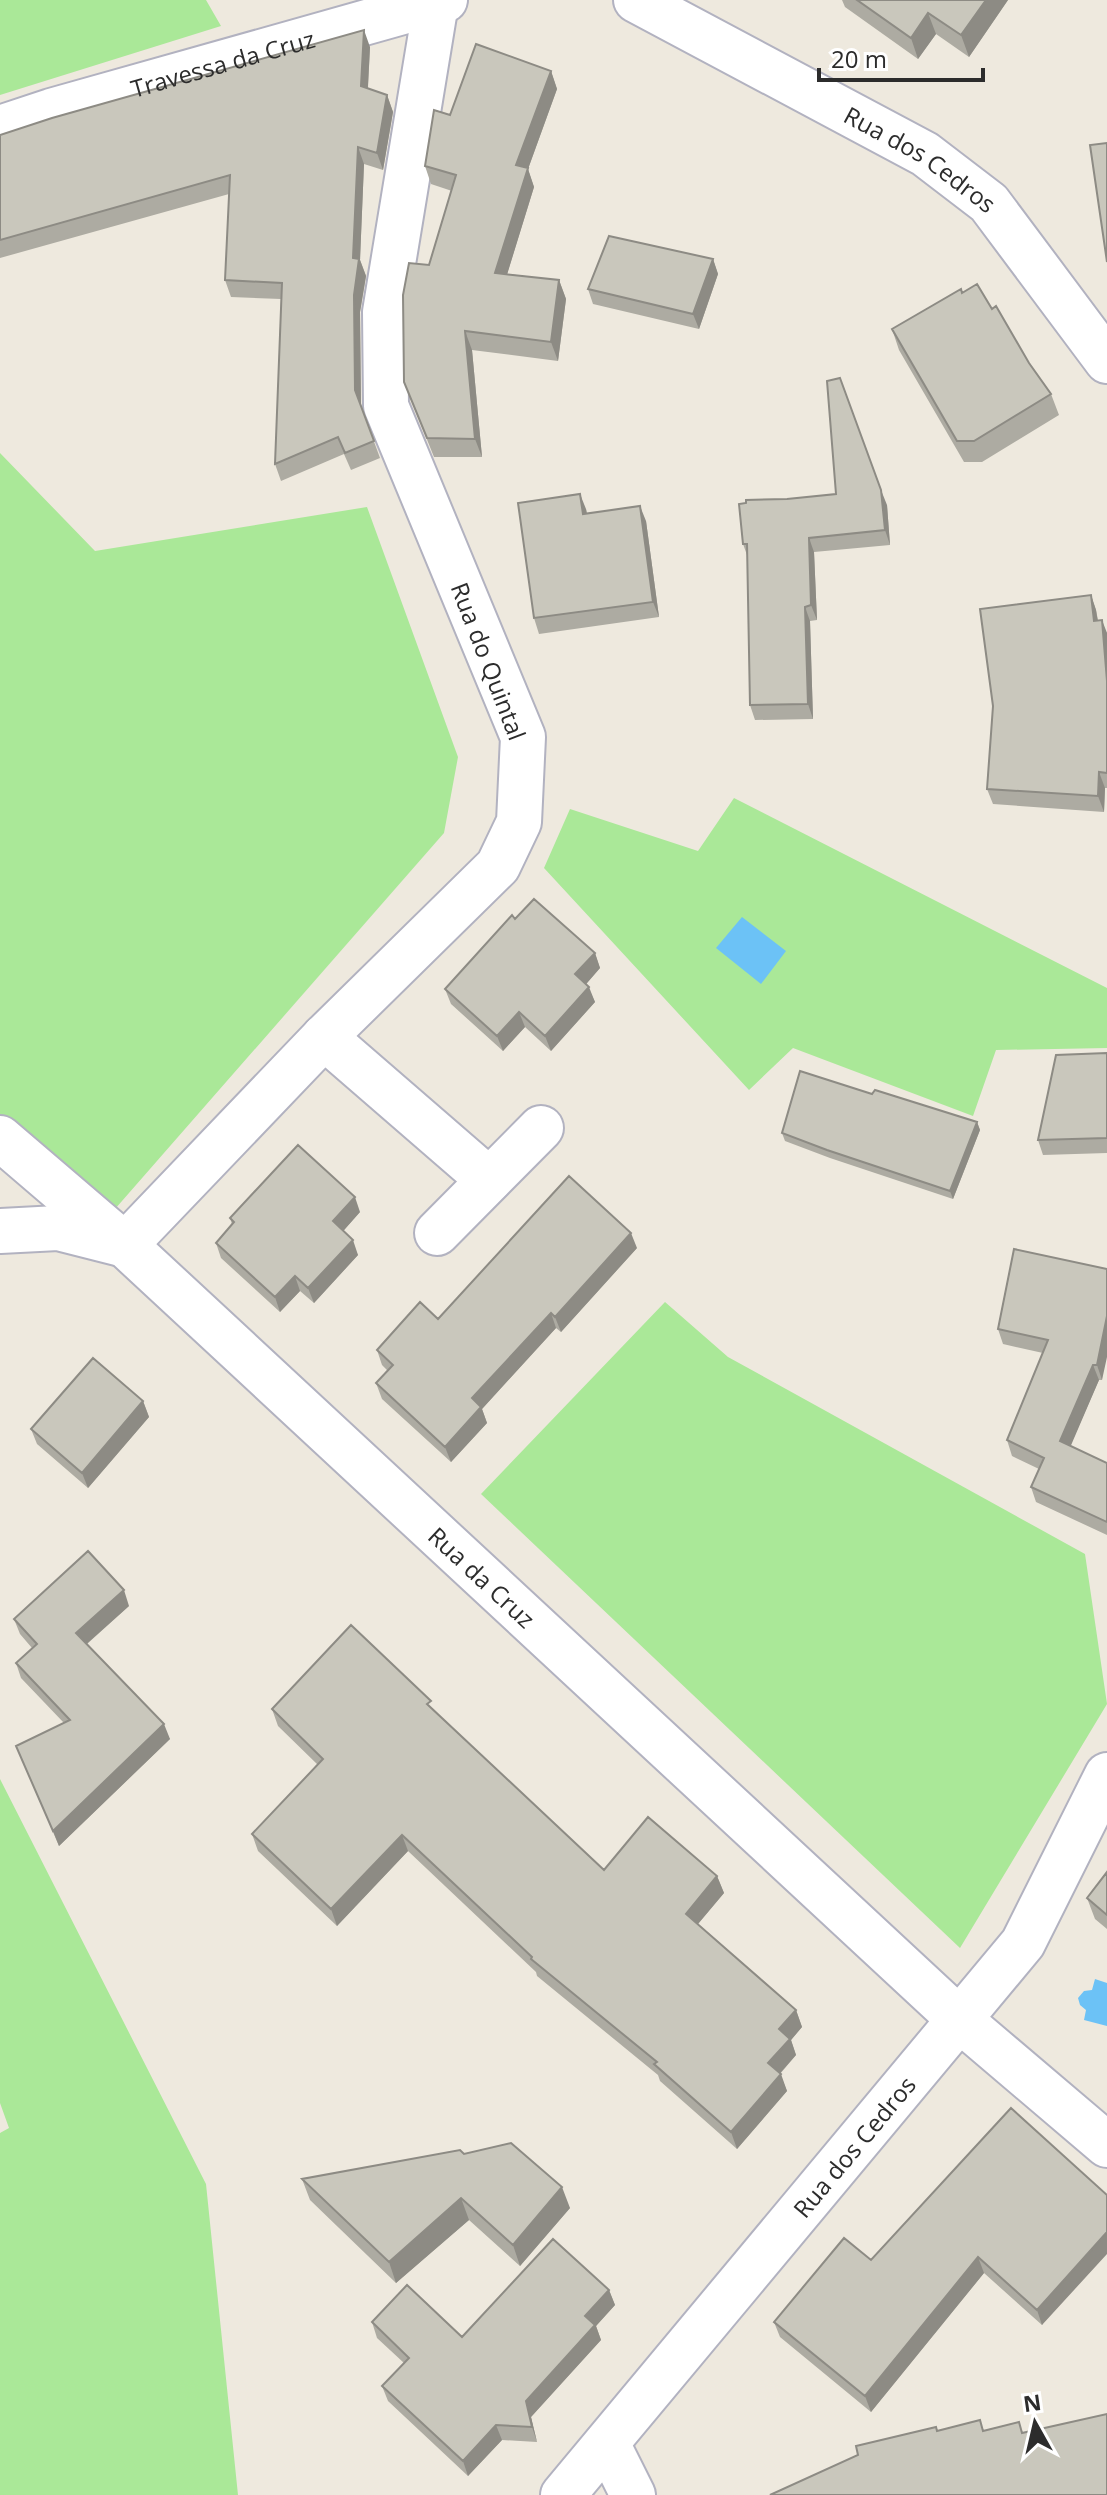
<svg xmlns="http://www.w3.org/2000/svg" width="1107" height="2495" font-family="'Open Sans',sans-serif">
	<style>
		.green { fill: #aae898 }
		.water { fill: #6cc2f6 }
		.lines { fill: none; stroke-linecap: round; stroke-linejoin: round }
		.minor-casing { stroke: #b2b2c0; stroke-width: 48 }
		.minor { stroke: #fff; stroke-width: 44 }
		.wall { fill: #adaba2 }
		.shaded-wall { fill: #8d8b84 }
		.building { fill: #c9c7bc; stroke: #8d8b84; stroke-width: 2 }
		.labels { text-anchor: middle; dominant-baseline: central; stroke-width: 7; stroke-linejoin: round; paint-order: stroke }
		.street-label { font-size: 24px; fill: #2c2c2c; stroke: #fff }
	</style>
	<rect width="100%" height="100%" fill="#eee9de"/>
	<path class="green" d="M0,0H206L221,26L0,95Z
		M0,453L95,551L367,507L458,757L444,833L108,1217L0,1115Z
		M734,798L1107,988V1048L996,1050L973,1116L793,1048L749,1090L544,868L570,809L698,851Z
		M665,1302L728,1357L1085,1554L1107,1704L960,1948L481,1494Z
		M0,1779L206,2184L238,2495H0V2133L9,2128L0,2103Z"/>
	<path class="water" d="M742,917L786,951L761,984L716,948Z
		M1095,1979L1107,1983V2026L1084,2020L1086,2010L1080,2005L1078,1998L1084,1991L1092,1990Z"/>
	<g class="lines">
		<g class="minor-casing">
			<g id="minor">
				<path id="s1" d="M636,0L925,154L989,203L1107,361"/>
				<path id="s2" d="M0,128L51,111L445,0"/>
				<path d="M324,1037L489,1180"/>
				<path id="s3" d="M0,1138L125,1245L960,2020L1107,2145"/>
				<path d="M0,1231L58,1228L125,1245L324,1037L498,866L519,822L523,737L386,406L385,312L436,3"/>
				<path d="M437,1233L541,1128"/>
				<path d="M607,2443L633,2495"/>
				<path id="s4" d="M563,2495L1023,1943L1107,1775"/>
			</g>
		</g>
		<use href="#minor" class="minor"/>
	</g>
	<path class="wall" d="M842,0H1008L969,57L936,34L918,59L845,7Z
		M370,47L368,88L387,95L393,112L383,170L364,164L360,260L366,276L360,312L361,406L380,458L351,470L344,454L281,481L275,464L281,299L231,297L225,280L229,194L0,258V135Z
		M551,71L557,89L528,169L534,187L507,274L559,280L566,299L558,361L472,350L482,457H434L404,382L429,265L452,191L431,184L425,166L450,115Z
		M713,259L718,274L699,329L593,304L588,289Z
		M962,293L992,309L1051,394L1059,415L982,462H964L899,350L892,329Z
		M887,505L890,545L814,552L817,620L810,621L813,719L755,720L750,705L747,555L743,544Z
		M586,509L587,513L646,521L659,617L539,634L534,618Z
		M1091,595L1096,610L1098,620L1107,633V788H1105L1104,812L993,804L987,789Z
		M515,919L595,953L600,968L586,984L595,1002L551,1051L525,1027L503,1051L451,1004L445,989Z
		M1107,1053V1153L1043,1155L1038,1140Z
		M872,1094L977,1122L980,1130L953,1199L830,1158L785,1141L782,1133Z
		M360,1212L343,1231L358,1255L314,1303L300,1291L280,1312L221,1258L216,1243L232,1224L230,1218Z
		M637,1248L561,1332L556,1328L482,1409L487,1423L451,1462L382,1399L376,1383L388,1371L382,1365L377,1350L438,1319Z
		M1107,1269L1102,1380H1099L1070,1446L1107,1463V1535L1036,1502L1031,1487L1039,1469L1012,1456L1007,1440L1043,1353L1003,1344L998,1329Z
		M143,1401L149,1417L88,1488L37,1444L31,1429Z
		M129,1606L87,1644L170,1739L59,1846L16,1746L64,1723L21,1678L16,1663L32,1648L20,1634L14,1619Z
		M272,1709L434,1711L604,1870L717,1876L724,1893L698,1924L796,2010L802,2027L791,2040L796,2055L780,2074L787,2091L737,2149L660,2081L658,2075L537,1976L536,1972L408,1851L337,1926L258,1851L252,1834L318,1765L278,1726Z
		M1107,1872V1929L1095,1919L1087,1898Z
		M464,2154L570,2208L520,2266L469,2220L396,2283L310,2200L302,2179Z
		M1107,2195L1042,2325L984,2273L871,2412L780,2337L774,2322L871,2260Z
		M609,2290L615,2305L596,2326L601,2340L531,2417L537,2442L502,2440L468,2476L388,2401L382,2386L404,2363L377,2338L372,2322L462,2337Z"/>
	<path class="shaded-wall" d="M986,0H1008L969,57L961,35Z
		M928,13L936,34L918,59L911,38Z
		M364,30L370,47L367,103L361,86Z
		M551,71L557,89L528,169L534,187L502,291L495,273L516,165Z
		M387,95L393,112L383,170L377,153Z
		M358,147L364,164L360,260L366,276L360,312L361,407L355,390L353,258Z
		M713,259L718,274L699,329L693,314Z
		M559,280L566,299L558,361L551,342Z
		M465,331L472,350L482,457L475,439Z
		M881,490L887,505L890,545L885,530Z
		M580,494L586,509L589,529L583,514Z
		M640,506L646,521L659,617L653,602Z
		M809,538L814,552L817,620L811,605Z
		M1091,595L1096,610L1100,636L1094,621Z
		M805,607L810,621L813,719L808,704Z
		M1102,620L1107,633V681Z
		M1099,772L1105,788L1104,812L1098,796Z
		M595,953L600,968L581,990L575,974Z
		M589,987L595,1002L551,1051L545,1036Z
		M519,1012L525,1027L503,1051L497,1036Z
		M977,1122L980,1130L953,1199L950,1191Z
		M355,1197L360,1212L338,1237L333,1221Z
		M631,1233L637,1248L561,1332L555,1317Z
		M353,1240L358,1255L314,1303L308,1288Z
		M295,1276L300,1291L280,1312L275,1297Z
		M551,1313L556,1328L482,1409L487,1423L451,1462L445,1447L472,1398Z
		M1107,1316V1357L1102,1380L1097,1365Z
		M1093,1365L1099,1380L1066,1457L1060,1441Z
		M143,1401L149,1417L88,1488L82,1473Z
		M124,1590L129,1606L82,1648L76,1633Z
		M164,1724L170,1739L59,1846L53,1831Z
		M402,1835L408,1851L337,1926L331,1909Z
		M717,1876L724,1893L692,1931L686,1914Z
		M796,2010L802,2027L791,2040L796,2055L774,2080L768,2063L779,2029Z
		M781,2074L787,2091L737,2149L731,2132Z
		M562,2187L570,2208L520,2266L513,2245Z
		M461,2198L469,2220L396,2283L389,2262Z
		M1107,2232V2254L1042,2325L1037,2310Z
		M978,2257L984,2273L871,2412L865,2396Z
		M609,2290L615,2305L596,2326L601,2340L531,2417L537,2442L532,2427L526,2401L585,2316Z
		M496,2425L502,2440L468,2476L463,2461Z"/>
	<path class="building" d="M857,0H986L961,35L928,13L911,38Z
		M364,30L361,86L387,95L377,153L358,147L353,258L359,259L354,295L355,390L374,441L345,453L338,437L275,464L282,283L225,280L230,175L0,240V135L52,118Z
		M476,44L551,71L516,165L528,168L495,273L559,280L551,342L465,331L475,439L427,438L404,382L403,295L409,263L429,265L456,175L425,166L434,110L450,115Z
		M1107,143V262L1090,145Z
		M609,236L713,259L693,314L588,289Z
		M977,284L992,309L996,306L1029,363L1051,394L974,441H957L892,329L961,289L962,293Z
		M840,378L881,490L885,530L809,538L811,605L805,607L808,704L750,705L747,544H743L739,504L746,503V500L787,499L836,494L827,381Z
		M580,494L583,514L640,506L653,602L534,618L518,503Z
		M1091,595L1094,621L1102,620L1107,681V773L1099,772L1098,796L987,789L993,706L980,609Z
		M534,899L595,953L575,974L589,987L545,1036L519,1012L497,1036L445,989L512,915L515,919Z
		M1107,1053V1138L1038,1140L1056,1055Z
		M800,1071L872,1094L875,1090L977,1122L950,1191L827,1150L782,1133Z
		M298,1145L355,1197L333,1221L353,1240L308,1288L295,1276L275,1297L216,1243L234,1222L230,1218Z
		M569,1176L631,1233L555,1317L551,1313L472,1398L481,1407L445,1447L376,1383L393,1365L377,1350L420,1302L438,1319Z
		M1014,1249L1107,1269V1316L1097,1365H1093L1060,1441L1107,1463V1522L1031,1487L1044,1458L1007,1440L1048,1340L998,1329Z
		M93,1358L143,1401L82,1473L31,1429Z
		M88,1551L124,1590L76,1633L164,1724L53,1831L16,1746L70,1720L16,1663L37,1644L14,1619Z
		M351,1625L431,1701L427,1704L604,1870L648,1817L717,1876L686,1914L796,2010L779,2029L790,2039L768,2063L781,2074L731,2132L654,2064L657,2062L531,1959L532,1957L402,1835L331,1909L252,1834L323,1759L272,1709Z
		M1107,1872V1915L1087,1898Z
		M1011,2108L1107,2195V2232L1037,2310L978,2257L865,2396L774,2322L844,2238L871,2260Z
		M511,2143L562,2187L513,2245L461,2198L389,2262L302,2179L460,2150L464,2154Z
		M553,2239L609,2290L585,2316L595,2325L526,2401L532,2427L496,2425L463,2461L382,2386L409,2358L372,2322L407,2285L462,2337Z
		M1107,2414V2495H770L858,2455L856,2446L936,2427L937,2431L980,2420L983,2431L1019,2422L1022,2433Z"/>
	<g class="labels">
		<g class="street-label">
			<text stroke="none"><textPath href="#s2" startOffset="232">Travessa da Cruz</textPath></text>
			<text stroke="none"><textPath href="#s1" startOffset="326">Rua dos Cedros</textPath></text>
			<text transform="translate(489 661) rotate(69)">Rua do Quintal</text>
			<text stroke="none"><textPath href="#s3" startOffset="652">Rua da Cruz</textPath></text>
			<text stroke="none"><textPath href="#s4" startOffset="454">Rua dos Cedros</textPath></text>
		</g>
	</g>
	<g transform="translate(1035 2423) rotate(352)" stroke="#ffffff" stroke-width="6" paint-order="stroke">
	<path d="M0-6L14 30L0 20L-14 30Z" fill="#2c2c2c"/>
	<text y="-12" font-size="22" font-weight="bold" text-anchor="middle" fill="#2c2c2c">N</text>
	</g>
	<path d="M819 68v12h164v-12" fill="none" stroke="#2c2c2c" stroke-width="4"/>
	<text x="831" y="68" font-size="24" fill="#2c2c2c" stroke="#ffffff" stroke-width="6" paint-order="stroke">20 m</text>
</svg>
